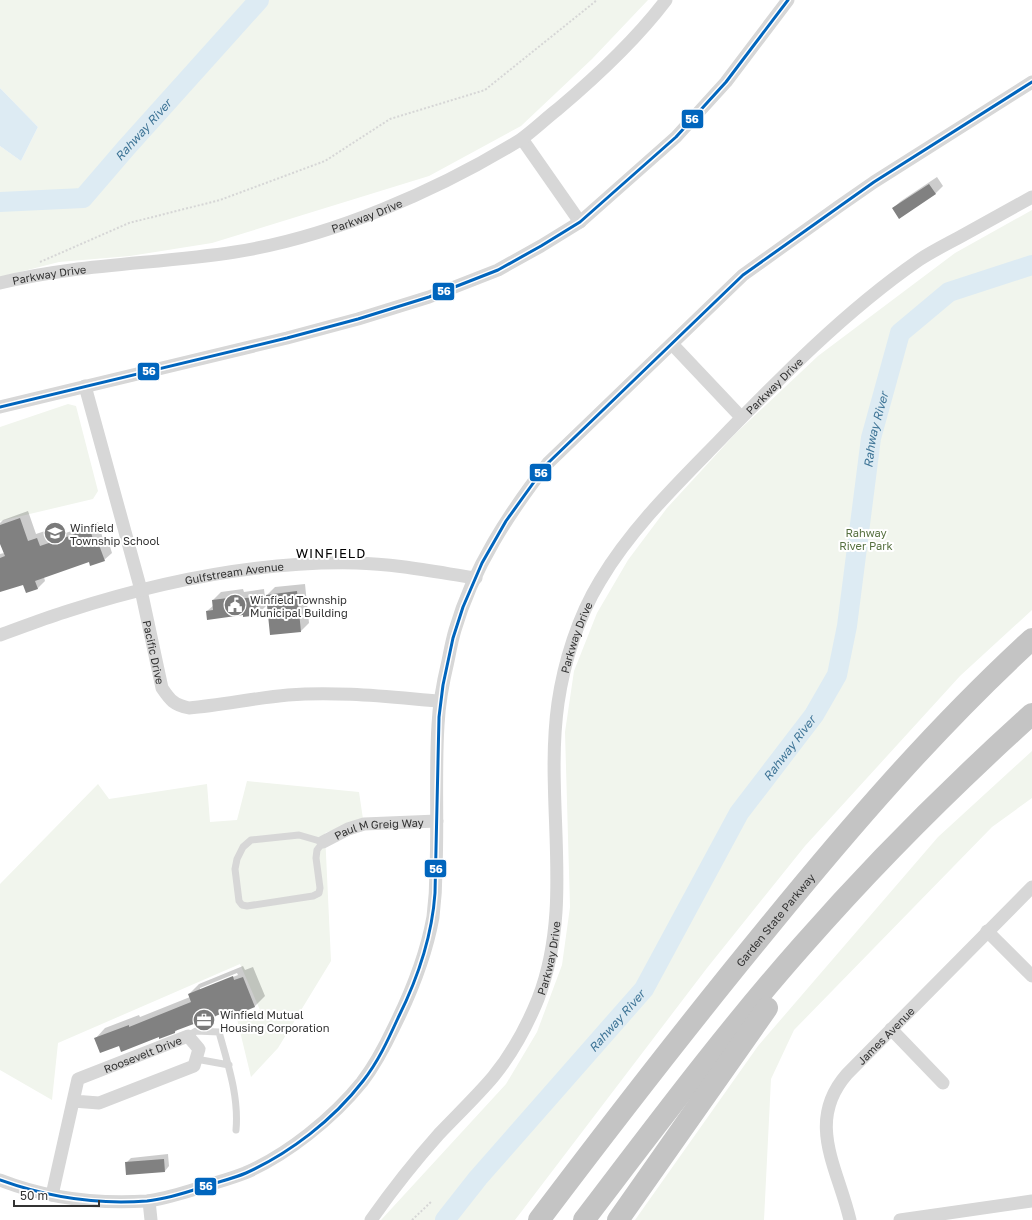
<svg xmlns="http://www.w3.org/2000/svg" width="1032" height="1220" font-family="'Golos Text',sans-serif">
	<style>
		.green { fill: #f1f5ed }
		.water { fill: #ddebf3 }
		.shadow { fill: #0003; fill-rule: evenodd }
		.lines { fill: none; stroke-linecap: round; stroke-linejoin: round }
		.river { stroke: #ddebf3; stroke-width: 20 }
		.building { fill: #818181 }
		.path { stroke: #d6d6d6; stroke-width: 2; stroke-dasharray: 2 2; stroke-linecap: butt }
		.service { stroke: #d7d7d7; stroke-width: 7 }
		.minor { stroke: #d7d7d7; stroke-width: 13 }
		.motorway { stroke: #c4c4c4; stroke-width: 22 }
		.bus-1-casing { stroke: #fff; stroke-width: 6 }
		.bus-1 { stroke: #0065bd; stroke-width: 3 }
		.labels { text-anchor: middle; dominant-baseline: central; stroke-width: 4; stroke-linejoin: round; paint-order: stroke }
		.street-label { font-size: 11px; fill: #333; stroke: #fff }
		.poi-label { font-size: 11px; fill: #333; stroke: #fff; text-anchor: start }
		.park-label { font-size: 11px; fill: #56703f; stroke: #fff }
		.water-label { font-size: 12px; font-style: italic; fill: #3f7597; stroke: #fff }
		.quarter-label { font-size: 13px; letter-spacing: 1px; fill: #000; stroke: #fff }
		.line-badge { stroke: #fff; stroke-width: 1.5 }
		.badge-label { font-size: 11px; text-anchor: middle; font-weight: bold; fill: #fff }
	</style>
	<rect width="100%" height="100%" fill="#fff"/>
	<path class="green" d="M0,0H648L592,59L521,126L429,176L212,243L130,256L59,262L0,277V146L21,161L38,127L0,88Z
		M1032,210V610L960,676L805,846L707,968L515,1220H381L506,1084L537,1032L562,965L570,907L565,732L574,671L597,613L628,560L667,508L735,434L818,356L955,253Z
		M68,404L76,406L98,491L93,499L0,521V427Z
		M1032,751V798L992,827L794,1030L771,1079L764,1220H635L758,1046L938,837Z
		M247,781L359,792L363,819L325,833L331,961L278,1048L251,1077L237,1019L260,1010L240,964L58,1043L52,1100L0,1070V884L98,784L109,799L207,784L210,822L237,820Z"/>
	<path class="water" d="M0,88L38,127L21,161L0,146Z"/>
	<path class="shadow" d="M937,177L943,186L935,194L893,208L901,201Z
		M28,511L36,534L45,531L48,539L98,522L103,539L107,537L112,553L104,560L89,561L44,577L45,581L37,589L24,583L0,591V554L4,553L0,541V523L3,520Z
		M305,584L309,623L301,631L267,595L275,587Z
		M243,589L244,592L264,589L266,606L258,614H244L207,611L214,605L213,600L221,592Z
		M243,966L245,970L253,967L265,996L254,1007L229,1010L218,1014L211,1021L200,1020L179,1028L175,1032L119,1045L95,1039L105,1028L139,1015L140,1017L190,997L189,994L199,984ZM237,973L238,975L200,990V988Z
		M168,1154L169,1166L165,1171L126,1163L131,1158Z"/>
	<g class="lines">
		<g class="river">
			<path id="s1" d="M0,202L83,198L126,148L259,0"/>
			<path id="s2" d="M445,1220L478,1178L644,989L739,813L814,715L837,675L847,626L871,438L900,333L949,292L1032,265"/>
		</g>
	</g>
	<path class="building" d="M929,184L936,194L899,219L892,208Z
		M20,518L28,541L37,538L40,546L90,529L95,546L99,545L105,561L90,566L89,562L35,581L38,589L26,593L23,585L0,592V558L5,556L0,544V525Z
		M297,591L301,632L270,635L266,595Z
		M236,597V599L256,597L259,615L243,617V615L207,620L206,611L213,610L212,600Z
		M233,976L234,980L243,977L255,1007L231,1017L229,1011L210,1018L211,1022L201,1026L199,1022L175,1031V1033L159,1039V1037L121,1052L119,1046L100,1053L94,1038L129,1025V1027L191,1002L188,994Z
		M164,1159L165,1172L126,1175L125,1162Z"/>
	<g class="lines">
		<path class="path" d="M40,262L129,223L220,200L325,161L390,119L485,90L597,0
			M412,1220L432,1201"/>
		<path class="service" d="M299,835L323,842L317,850L316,858L320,888L319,893L313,896L247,906L242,905L239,901L235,869L237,859L243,847L251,840Z
			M188,1036L196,1031L219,1032C228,1065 239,1096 236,1130
			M196,1059L229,1065"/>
		<g class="minor">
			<path d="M522,139L580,222"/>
			<path id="s3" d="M0,283C77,264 157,264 235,252C331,237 437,191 520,140C533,131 545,119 558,109C597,76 635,41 666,0"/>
			<path d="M672,344L741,417"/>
			<path id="s4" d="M85,386L141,590L162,688C170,700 174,705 189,708C222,705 255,698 288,695C338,691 389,697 439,701"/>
			<path d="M0,407L287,338L358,319L429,297L498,270L541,246L580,222L676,137L726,82L788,0"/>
			<path id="s5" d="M0,635C23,627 45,618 68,611C161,581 258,561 356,563C396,564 436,572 476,578"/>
			<path id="s6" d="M323,842L348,829L364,824L437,821"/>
			<path d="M987,931L1032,976"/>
			<path d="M891,1029L943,1083"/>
			<path d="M0,1180C46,1198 98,1204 147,1201C164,1199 182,1193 199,1188C214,1183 230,1179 245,1173C287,1155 333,1118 362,1082C375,1065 385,1046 394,1027C412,991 426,956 433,917C435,901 436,885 436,869C438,821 435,772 438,725C439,703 443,682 448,661C450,651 452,640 455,630C473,568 509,513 548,463L743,275L838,207L874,182L1032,82"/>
			<path id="s7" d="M52,1195L78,1079L188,1036L199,1049L194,1066L99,1103L73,1101"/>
			<path d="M149,1201L151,1220"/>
			<path id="s8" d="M371,1220C392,1190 415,1161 439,1134C457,1115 476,1097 493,1077C511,1055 527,1026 538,999C575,904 544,802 558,703C564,662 578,617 600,581C631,529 675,486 717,443C780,378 844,312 919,260C931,252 945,245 958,238C983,224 1007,211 1032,197"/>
			<path id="s9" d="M850,1220C838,1168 805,1122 847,1074L1032,887"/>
			<path d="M900,1220L1032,1201"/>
		</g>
		<g class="motorway">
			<path id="s10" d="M539,1220C613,1122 688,1025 766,930C849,828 935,728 1032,639"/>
			<path d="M584,1220C655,1127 725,1033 802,946C874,864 951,787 1032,714"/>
			<path d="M618,1220L767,1008"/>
		</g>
		<g class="bus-1-casing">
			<path id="bus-1" d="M0,407L287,338L358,319L429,297L498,270L541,246L580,222L676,137L726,82L788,0
				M0,1180C47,1197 97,1205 147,1201C166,1199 185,1193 203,1187C217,1182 232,1179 246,1173C290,1153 333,1120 363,1081C378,1062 388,1040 398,1018C418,978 432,937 435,893L439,717L443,685L453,638L463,607L482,563L506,521L534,482L548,463L743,275L874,182L1032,82"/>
		</g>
		<use href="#bus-1" class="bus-1"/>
	</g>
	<defs>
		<g id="school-disc" transform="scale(1.15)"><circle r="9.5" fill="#7a7a7a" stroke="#fff"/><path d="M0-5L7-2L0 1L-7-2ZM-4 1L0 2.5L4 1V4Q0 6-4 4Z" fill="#fff"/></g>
		<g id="civic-disc" transform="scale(1.15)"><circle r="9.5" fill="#7a7a7a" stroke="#fff"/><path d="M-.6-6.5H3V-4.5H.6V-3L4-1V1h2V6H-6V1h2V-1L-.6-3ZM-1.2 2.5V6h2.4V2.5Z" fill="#fff"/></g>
		<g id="office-disc" transform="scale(1.15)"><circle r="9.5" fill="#7a7a7a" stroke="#fff"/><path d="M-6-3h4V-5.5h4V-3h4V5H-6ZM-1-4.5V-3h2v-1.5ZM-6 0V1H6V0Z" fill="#fff"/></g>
	</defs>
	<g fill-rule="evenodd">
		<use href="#school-disc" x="55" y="533"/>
		<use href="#civic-disc" x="235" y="605"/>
		<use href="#office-disc" x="204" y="1020"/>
	</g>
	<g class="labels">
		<g class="street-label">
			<text stroke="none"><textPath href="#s3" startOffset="374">Parkway Drive</textPath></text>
			<text stroke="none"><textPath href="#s3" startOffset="50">Parkway Drive</textPath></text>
			<text stroke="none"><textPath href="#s8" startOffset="969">Parkway Drive</textPath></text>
			<text stroke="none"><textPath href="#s5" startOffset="243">Gulfstream Avenue</textPath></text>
			<text stroke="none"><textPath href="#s8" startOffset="645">Parkway Drive</textPath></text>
			<text stroke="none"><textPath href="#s4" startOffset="275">Pacific Drive</textPath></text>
			<text stroke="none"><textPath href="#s6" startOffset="59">Paul M Greig Way</textPath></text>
			<text stroke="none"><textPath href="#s10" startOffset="382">Garden State Parkway</textPath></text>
			<text stroke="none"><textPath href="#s8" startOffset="321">Parkway Drive</textPath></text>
			<text stroke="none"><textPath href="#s9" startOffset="209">James Avenue</textPath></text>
			<text stroke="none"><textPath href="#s7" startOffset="188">Roosevelt Drive</textPath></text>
		</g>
		<g class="poi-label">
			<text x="70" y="527">Winfield<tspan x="70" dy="13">Township School</tspan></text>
			<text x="250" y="599">Winfield Township<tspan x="250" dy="13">Municipal Building</tspan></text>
			<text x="220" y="1014">Winfield Mutual<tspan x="220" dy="13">Housing Corporation</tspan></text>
		</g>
		<g class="park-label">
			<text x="866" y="532">Rahway<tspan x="866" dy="13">River Park</tspan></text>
		</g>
		<g class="water-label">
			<text stroke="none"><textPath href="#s1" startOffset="174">Rahway River</textPath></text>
			<text stroke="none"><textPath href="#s2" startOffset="923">Rahway River</textPath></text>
			<text stroke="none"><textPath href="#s2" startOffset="587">Rahway River</textPath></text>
			<text stroke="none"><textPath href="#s2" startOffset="263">Rahway River</textPath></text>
		</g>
		<g class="quarter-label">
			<text x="331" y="553">WINFIELD</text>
		</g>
	</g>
	<g class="line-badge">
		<rect x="681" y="109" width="23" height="20" rx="4" fill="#0065bd"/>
		<rect x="432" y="282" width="23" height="19" rx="4" fill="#0065bd"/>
		<rect x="137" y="362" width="23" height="19" rx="4" fill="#0065bd"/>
		<rect x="529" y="463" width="23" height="19" rx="4" fill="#0065bd"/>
		<rect x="424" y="859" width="23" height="19" rx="4" fill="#0065bd"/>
		<rect x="194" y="1177" width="23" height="19" rx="4" fill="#0065bd"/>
	</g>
	<g class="badge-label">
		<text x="692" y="123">56</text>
		<text x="444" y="295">56</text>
		<text x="149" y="375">56</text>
		<text x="541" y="477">56</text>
		<text x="436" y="873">56</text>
		<text x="206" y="1190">56</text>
	</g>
	<path d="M14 1200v6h85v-6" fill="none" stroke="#333333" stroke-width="2"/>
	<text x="20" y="1200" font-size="12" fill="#333333" stroke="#ffffff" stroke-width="3" paint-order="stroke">50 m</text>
</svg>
